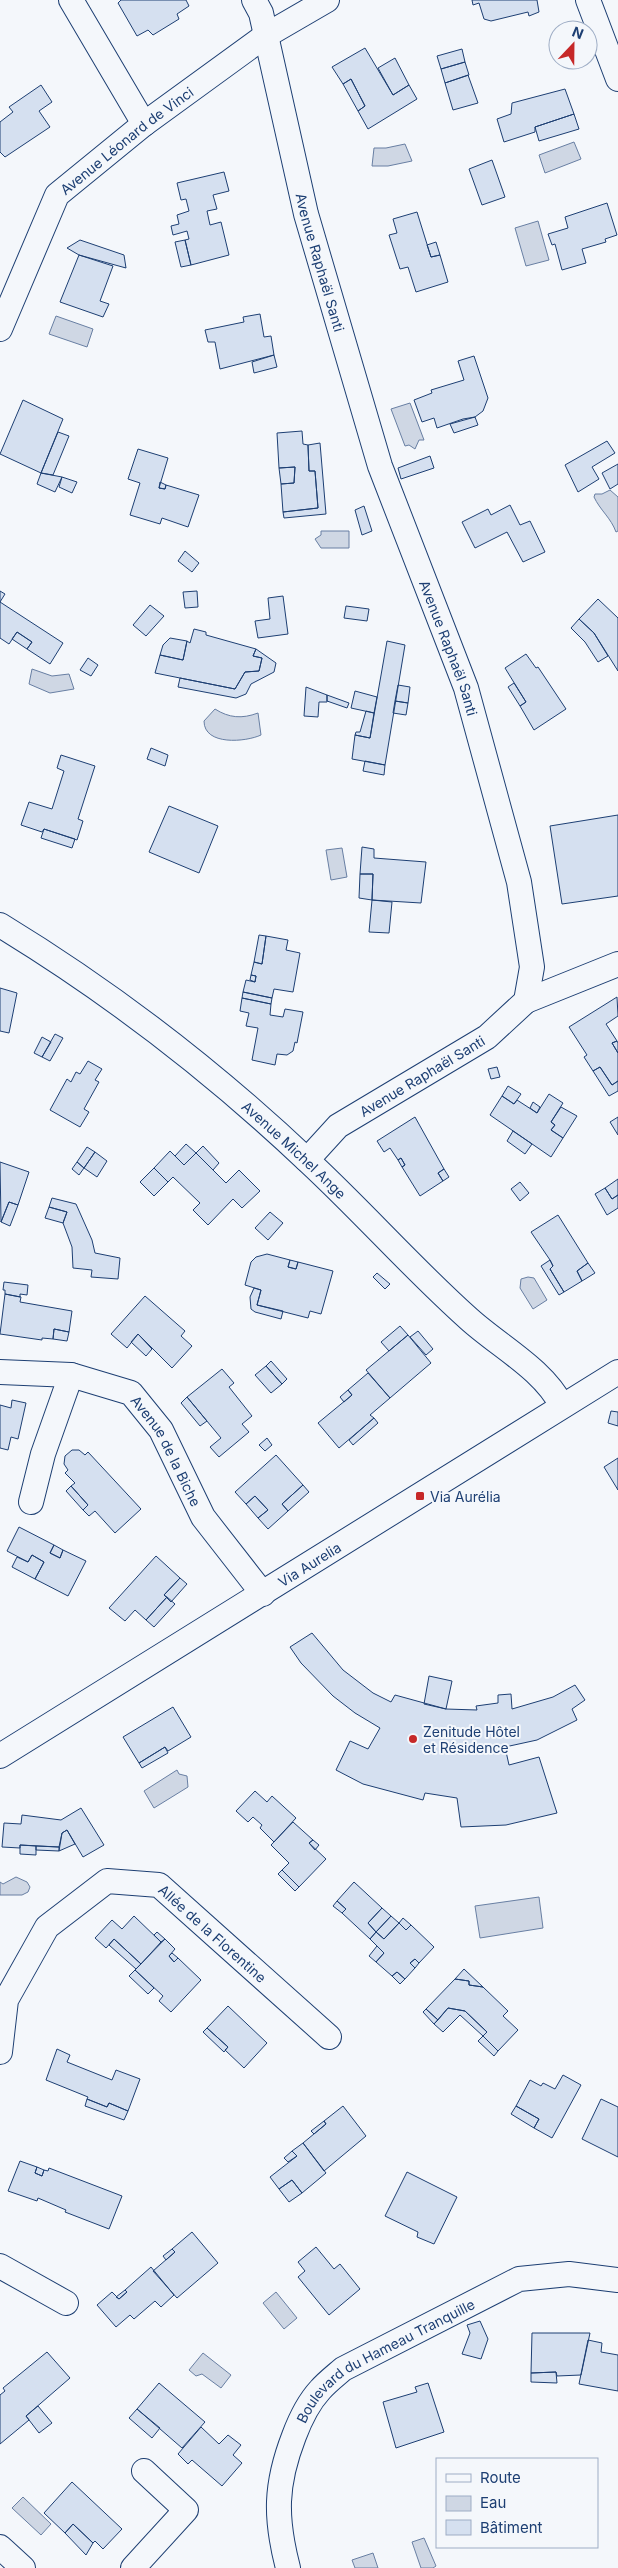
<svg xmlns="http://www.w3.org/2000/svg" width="618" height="2568" font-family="Inter,sans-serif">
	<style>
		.water { fill: #cfd7e4; stroke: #687fa3 }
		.building { fill: #d5e0f0; stroke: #1d3f73 }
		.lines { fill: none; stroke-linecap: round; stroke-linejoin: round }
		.minor-casing { stroke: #1d3f73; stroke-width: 26 }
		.minor { stroke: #f4f7fb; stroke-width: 24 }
		.poi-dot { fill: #c62828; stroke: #f4f7fb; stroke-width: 2 }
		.labels { text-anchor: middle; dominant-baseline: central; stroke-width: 4; stroke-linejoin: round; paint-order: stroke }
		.street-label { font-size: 14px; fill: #1d3f73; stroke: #f4f7fb }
		.poi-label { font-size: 14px; fill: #1d3f73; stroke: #f4f7fb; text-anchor: start }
	</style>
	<rect width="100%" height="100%" fill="#f4f7fb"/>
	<path class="water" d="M574,142L581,159L545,173L539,155Z
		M405,144L412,161L388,166H372L374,148H386Z
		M538,221L549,260L526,266L515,228Z
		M56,316L93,329L87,347L49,334Z
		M410,403L424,440H419L415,449L409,445L405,446L391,409Z
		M610,490L618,497V531L616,532C611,518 600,510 594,497L595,494H602Z
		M321,531H349V548H321L315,539L321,535Z
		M32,669L52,676L69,674L74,689L50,693L29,684Z
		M215,709C229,718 242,719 258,713L261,735C246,742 204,746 204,721Z
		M342,848L347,877L331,880L326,850Z
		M528,1277L534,1278L547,1300L533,1309L520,1288L521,1279Z
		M177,1770L179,1774L187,1776L188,1787L154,1808L144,1791Z
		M16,1877L27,1882L30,1887L28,1892L22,1895H0V1882L3,1884Z
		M539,1897L543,1928L480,1938L475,1906Z
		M276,2292L297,2318L284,2329L263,2303Z
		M203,2353L231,2375L221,2388L202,2374L196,2376L189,2370Z
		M23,2497L51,2524L41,2535L12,2508Z
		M424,2538L436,2566L433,2568H421L412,2542Z
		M373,2553L378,2568H355L352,2560Z"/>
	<path class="building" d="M121,0H186L189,6L177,14L179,19L153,35L148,30L137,36L118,3Z
		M472,0H537L539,12L529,16L528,12L491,21L484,19L479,3L473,5Z
		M365,48L393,95L409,85L417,99L368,129L358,111L365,106L351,79L343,84L332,67Z
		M462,49L465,62L441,69L437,56Z
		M395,58L409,85L393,95L378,68Z
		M465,62L469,75L445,83L441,69Z
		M468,75L478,103L453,110L445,83Z
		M351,79L365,106L358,111L343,84Z
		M41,85L52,102L39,111L50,127L5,157L0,152V122L13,112L9,107Z
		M565,89L574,114L535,127V132L504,142L497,119L511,114L512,103Z
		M574,114L579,129L539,141L535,127Z
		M492,160L505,197L482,205L469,169Z
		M224,172L229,191L213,195L217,209L207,211L210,225L221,222L229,255L191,265L185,240L189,239L187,231L173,235L171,226L179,224L177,215L189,211L186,199L181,200L177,183Z
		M607,203L617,235L605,239L606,242L582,249L586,263L562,270L555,244L552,245L548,234L568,228L565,217Z
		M417,212L431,257L440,255L448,282L416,292L408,267L400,269L389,235L397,233L393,219Z
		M80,240L124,255L126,268L79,255L67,248Z
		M185,240L191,265L181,267L175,242Z
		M436,242L440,255L431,257L427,245Z
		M79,255L113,266L100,301L109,304L103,317L60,302Z
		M260,314L264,337L271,336L274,355L220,369L215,342H208L205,330L244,322L243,317Z
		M274,355L277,367L254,373L252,362Z
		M474,356L488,398L483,411L475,417L463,419L437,428L434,418L422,422L414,400L432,393L431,390L464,380L458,361Z
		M23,400L63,419L41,473L0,454Z
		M475,417L478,425L454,433L450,424Z
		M302,431L303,444L308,445L309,471H315L318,508L283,512L281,484L294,483L295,467L279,468L277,433Z
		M58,432L69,436L53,475L41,473Z
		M607,441L615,453L592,467L599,479L578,492L565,465Z
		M320,443L326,514L284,518L283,512L318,508L315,471H309L308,445Z
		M138,449L168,458L159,488L165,489L166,485L199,495L188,527L162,518L160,524L130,515L140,483L128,479Z
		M430,456L434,468L401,479L398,468Z
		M618,464V484L610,489L602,473Z
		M295,467L294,483L281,484L279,468Z
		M41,473L62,477L55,492L37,484Z
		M62,477L77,482L72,493L59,487Z
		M160,482L166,485L165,489L159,488Z
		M510,505L520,525L530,521L545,552L523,562L507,532L475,548L462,522L488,509L491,515Z
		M364,506L372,531L362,535L355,510Z
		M185,551L199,563L192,572L178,561Z
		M0,591L5,594L0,602L63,643L50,664L27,649L32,642L17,632L9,644L0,638Z
		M197,591L198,607L185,608L183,592Z
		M283,596L288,634L258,638L255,621L270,619L268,598Z
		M598,599L618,618V671L594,633L579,619Z
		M150,605L164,616L146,636L133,625Z
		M346,606L369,609L367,621L344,618Z
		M579,619L594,633L608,656L598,662L585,642L571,628Z
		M194,629L206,632V635L256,649L253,656L262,658L259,671L245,672L235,689L155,673L160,655L183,660L187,641L190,643Z
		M17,632L32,642L27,649L12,639Z
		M170,638L187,641L183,660L160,655L163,645Z
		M387,641L405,645L385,765L352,759L355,735L370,738Z
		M256,649L276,663L274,672L251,684L246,694L236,698L178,687L180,678L235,689L245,672L259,671L262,658L253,656Z
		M526,654L536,668L538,667L566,709L534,730L520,706L526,702L505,668Z
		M88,658L98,665L91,676L80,670Z
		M514,683L526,702L520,706L508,687Z
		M398,685L410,687L408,703L395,701Z
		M306,687L327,695V702H319L318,717L304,716Z
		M355,691L377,697L374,713L351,708Z
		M327,695L349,703L347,708L327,701Z
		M395,701L408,703L406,715L393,713Z
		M366,711L374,713L370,738L355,735L356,732H360Z
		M151,748L168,755L165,766L147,759Z
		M61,755L95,766L78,819L83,821L77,840L44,829L42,832L21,825L29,802L52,809L64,771L57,768Z
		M365,761L385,765L384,775L363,771Z
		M169,806L218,826L199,873L149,852Z
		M618,815V896L562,904L550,826Z
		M44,829L75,839L72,848L41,838Z
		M362,847L374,849V858L426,862L421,903L372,900L373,874H360Z
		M360,874H373L372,900L359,898Z
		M372,900L392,902L389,933L369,932Z
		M259,935L266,936L262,964L254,962Z
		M266,936L288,940L286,950L300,953L293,992L274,989L272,998L243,992L246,980L255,982L256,976L251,975L254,962L262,964Z
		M251,975L256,976L255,982L250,980Z
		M0,988L17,993L9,1033L0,1031Z
		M243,992L272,998L271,1004L242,998Z
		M617,997L618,1016L606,1024L617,1041L612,1043L618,1053V1081L612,1085L600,1067L593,1071L584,1057L587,1055L569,1027Z
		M242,998L271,1004L270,1015L283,1017L285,1009L303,1012L297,1043L295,1042L293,1051L287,1055L277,1054L275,1065L252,1060L258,1028L246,1026L249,1013L240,1011Z
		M55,1034L63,1038L50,1061L42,1057Z
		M42,1037L51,1042L42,1057L34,1053Z
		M617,1041L618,1043V1053L612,1043Z
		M88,1061L102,1069L95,1080L99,1082L84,1109L89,1112L80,1127L50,1110L67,1079L71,1082L76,1072L80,1074Z
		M497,1067L500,1077L491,1079L488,1069Z
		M600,1067L612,1085L618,1081V1091L609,1096L593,1071Z
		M508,1086L521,1094L514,1104L502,1096Z
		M549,1094L563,1103L551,1122L555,1125L551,1130L563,1138L551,1157L490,1115L502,1096L514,1104L517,1100L537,1113Z
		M533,1102L540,1107L537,1113L530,1108Z
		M561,1107L577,1116L563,1138L551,1130L555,1125L551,1122Z
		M415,1117L444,1169L438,1173L443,1181L420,1196L402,1167L405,1165L401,1158L398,1160L390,1148L384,1152L377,1141Z
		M618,1117V1135L610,1122Z
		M513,1131L532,1144L525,1154L507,1141Z
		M186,1144L196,1153L184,1165L175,1156Z
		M203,1146L219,1163L213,1170L196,1153Z
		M87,1147L95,1152L84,1168L77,1162Z
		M170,1151L184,1165L196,1153L226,1183L239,1170L260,1191L242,1208L233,1199L208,1225L193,1210L200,1203L173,1177L168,1182L154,1168Z
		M95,1152L107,1161L97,1177L84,1168Z
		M401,1158L405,1165L402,1167L398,1160Z
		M0,1162L29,1172L18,1205L9,1202L1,1222Z
		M77,1162L84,1168L79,1175L72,1169Z
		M154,1168L168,1182L154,1196L140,1182Z
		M444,1169L449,1177L443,1181L438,1173Z
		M618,1179V1195L612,1199L605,1188Z
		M520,1182L529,1193L520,1201L511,1189Z
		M605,1188L612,1199L618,1195V1208L607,1215L595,1194Z
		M52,1198L76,1204L92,1240L95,1253L120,1258L118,1279L91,1277L92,1270L73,1268L72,1247L63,1223L67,1212L49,1207Z
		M9,1202L18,1205L10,1226L1,1222Z
		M49,1207L67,1212L63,1223L45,1218Z
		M270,1212L283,1223L268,1240L255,1228Z
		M558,1215L588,1263L577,1271L582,1281L564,1292L550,1269L553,1266L550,1260L531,1232Z
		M267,1254L290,1260L288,1267L296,1269L298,1262L333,1271L321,1314L310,1311L308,1318L257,1305L261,1290L245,1285L251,1262L256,1257Z
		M290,1260L298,1262L296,1269L288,1267Z
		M550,1260L553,1266L550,1269L564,1292L559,1295L541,1266Z
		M588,1263L595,1273L582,1281L577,1271Z
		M377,1273L390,1284L385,1289L373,1277Z
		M4,1282L28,1285L27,1295L20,1294V1297L5,1294V1290H3Z
		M254,1288L261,1290L257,1305L283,1311L281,1319L255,1312L251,1309L250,1297Z
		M5,1294L21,1297L20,1302L72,1311L69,1332L54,1329L53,1339L42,1338V1340L0,1334Z
		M145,1296L185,1331L181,1336L192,1346L172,1368L138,1334L127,1348L111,1334Z
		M400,1326L408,1335L389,1351L381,1342Z
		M54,1329L69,1332L67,1341L53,1339Z
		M418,1331L433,1349L426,1355L410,1337Z
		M138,1334L152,1349L146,1356L131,1342Z
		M408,1335L431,1363L390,1398L366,1370Z
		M271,1361L287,1379L282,1384L266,1366Z
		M266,1366L282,1384L271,1393L255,1375Z
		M222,1369L234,1383L229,1387L252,1416L242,1424L249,1432L219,1457L210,1447L221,1438L187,1397Z
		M368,1373L390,1398L370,1415L374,1418L339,1448L318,1423L352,1395L348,1390Z
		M348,1390L352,1395L344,1402L340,1397Z
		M187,1397L207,1421L200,1426L181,1403Z
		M12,1400L26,1403L18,1439L11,1437L8,1450L0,1448V1405L11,1408Z
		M611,1411L618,1412V1426L608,1423Z
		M374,1418L378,1423L353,1445L349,1440Z
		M267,1438L272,1445L265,1451L259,1445Z
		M72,1450H79L85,1455L88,1452L141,1509L115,1533L95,1511L89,1516L83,1510L88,1505L71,1486L75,1483L65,1473L68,1470L64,1464L65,1456Z
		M276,1455L303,1485L282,1504L288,1511L268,1529L258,1518L268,1510L255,1496L246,1504L235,1492Z
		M618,1458V1490L604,1467Z
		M303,1485L309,1492L288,1511L282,1504Z
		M71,1486L88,1505L83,1510L66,1491Z
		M255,1496L268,1510L258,1518L246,1504Z
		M19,1527L54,1545L50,1553L60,1558L63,1550L86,1561L68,1596L35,1579L44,1562L32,1555L28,1562L7,1551Z
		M54,1545L63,1550L60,1558L50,1553Z
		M32,1555L44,1562L35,1579L12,1567L17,1557L28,1562Z
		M156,1556L180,1578L164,1595L167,1597L146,1620L135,1610L125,1621L109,1608Z
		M180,1578L187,1584L171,1602L164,1595Z
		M167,1597L175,1604L154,1627L146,1620Z
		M312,1633L343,1670L373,1693L391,1702L395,1695L446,1709L477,1710L476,1706L498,1703V1695L511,1694L512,1709L553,1697L575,1685L585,1700L572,1709L577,1720L537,1740L505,1747L509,1765L539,1757L557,1813L506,1825L461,1827L457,1798L425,1793L423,1800L363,1784L336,1770L350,1741L368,1749L380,1728L355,1713L333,1696L301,1663L290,1647Z
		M429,1676L452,1681L446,1709L424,1704Z
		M173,1707L191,1737L168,1751L165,1747L139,1763L123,1737Z
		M165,1747L168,1753L142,1768L139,1763Z
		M255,1791L267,1802L272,1796L296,1818L274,1842L260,1828L262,1825L253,1817L248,1822L236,1811Z
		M81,1808L104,1845L83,1857L67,1830L62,1833L59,1847L20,1845V1848L2,1847L4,1823L21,1824L22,1815L61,1820Z
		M293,1822L313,1840L309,1843L326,1859L299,1887L282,1870L289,1863L271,1845Z
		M67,1830L75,1844L59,1851L62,1833Z
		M313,1840L319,1845L315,1850L309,1843Z
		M20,1845L36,1846V1855L20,1854Z
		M36,1846L59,1847V1851L36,1850Z
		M282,1870L299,1887L295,1891L278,1874Z
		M354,1882L382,1908L368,1923L376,1932L370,1939L342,1913L346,1909L337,1901Z
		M337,1901L346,1909L342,1913L333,1906Z
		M382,1908L391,1916L376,1932L368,1923Z
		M134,1916L161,1942L141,1964L114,1939L106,1948L95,1938L112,1920L122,1929Z
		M391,1916L399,1923L384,1939L376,1932Z
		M403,1918L411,1925L406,1930L399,1923Z
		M399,1923L406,1930L411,1925L434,1947L419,1963L415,1959L410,1963L415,1968L405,1979L397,1972L392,1976L376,1962L384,1953L370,1939L376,1932L384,1939Z
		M157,1932L165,1939L161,1942L154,1935Z
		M114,1939L141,1964L136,1969L109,1945Z
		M165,1939L175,1949L169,1956L174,1962L178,1958L201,1980L171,2012L159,2001L163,1996L135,1970Z
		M377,1946L384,1953L376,1962L369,1956Z
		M172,1953L178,1958L174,1962L169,1956Z
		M415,1959L419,1963L415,1968L410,1963Z
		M464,1969L483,1987L469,1985V1981L455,1979Z
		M135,1970L154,1988L148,1994L129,1976Z
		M397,1972L405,1979L400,1984L392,1976Z
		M455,1979L469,1981V1985L483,1987L508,2011L503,2016L518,2030L498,2051L483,2036L487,2032L465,2011L448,2008L438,2020L426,2009Z
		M228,2006L267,2043L244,2068L225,2050L228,2047L207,2028Z
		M448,2008L465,2011L487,2032L483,2036L460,2015L443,2032L434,2024Z
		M426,2009L438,2020L434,2024L423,2012Z
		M207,2028L228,2047L224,2052L203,2032Z
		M483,2036L498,2051L494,2056L478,2041Z
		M57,2049L70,2055L67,2062L112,2080L116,2070L140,2079L128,2111L109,2103L107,2107L87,2099L88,2097L46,2080Z
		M563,2075L581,2085L552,2138L534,2128L539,2119L516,2106L530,2080L541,2086L543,2083L555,2089Z
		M87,2099L107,2107L109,2103L128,2111L124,2120L85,2106Z
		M601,2099L618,2107V2157L582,2139Z
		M343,2106L366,2136L324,2171L303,2143L326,2124L324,2121Z
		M516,2106L539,2119L534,2128L511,2114Z
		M324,2121L326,2124L314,2134L311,2131Z
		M303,2143L326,2173L302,2193L292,2180L279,2189L270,2177L297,2156L292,2151Z
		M292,2151L297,2156L288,2162L284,2158Z
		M20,2161L37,2167L35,2173L42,2176L44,2170L48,2171L49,2168L122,2196L109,2229L65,2212L66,2210L38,2198L37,2201L8,2191Z
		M37,2167L44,2170L42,2176L35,2173Z
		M407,2172L457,2197L434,2244L417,2237L418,2232L385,2216Z
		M292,2180L302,2193L289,2202L279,2189Z
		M192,2232L218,2263L177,2298L153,2271L175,2252L172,2249Z
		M316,2247L334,2269L340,2264L360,2289L329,2315L298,2277L305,2271L298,2262Z
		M172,2249L175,2252L166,2260L163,2256Z
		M151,2267L174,2295L161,2307L155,2301L134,2319L130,2315L116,2327L97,2305L112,2292L119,2299L127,2292L125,2290Z
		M125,2290L127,2292L119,2299L116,2297Z
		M480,2321L488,2339L481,2359L462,2354L470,2333L467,2325Z
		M532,2333H590L581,2375L557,2376L556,2372L531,2373Z
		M588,2340L602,2343L601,2352L618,2355V2391L579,2384Z
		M47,2352L70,2378L26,2416L29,2420L0,2444V2395L5,2391L3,2388Z
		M556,2372L557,2383L531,2382V2373Z
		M159,2383L205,2422L182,2448L137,2409Z
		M428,2383L444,2432L396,2448L383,2402L417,2392L415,2387Z
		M38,2406L52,2423L39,2433L26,2416Z
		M137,2409L160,2428L152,2438L129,2418Z
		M201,2427L219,2444L228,2435L241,2445L233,2455L242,2463L222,2486L192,2460L188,2464L178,2454Z
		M72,2482L122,2529L103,2549L95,2541L93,2543L73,2524L65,2533L44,2513Z
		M73,2524L93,2543L86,2555L65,2533Z"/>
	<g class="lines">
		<g class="minor-casing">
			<g id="minor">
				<path d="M71,0L144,124"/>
				<path id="s1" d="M254,0L261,13L306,214L380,466L466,688L519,882L532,967L526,1001L487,1037L338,1126L307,1160"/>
				<path d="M588,0L618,79"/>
				<path id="s2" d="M0,329L57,195L144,124L265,36L327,0"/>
				<path id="s3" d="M0,925C110,992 214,1072 308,1161C363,1212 413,1269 469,1319C500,1347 543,1369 562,1406"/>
				<path d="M526,1001L618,964"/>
				<path id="s4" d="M0,1372L71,1375L131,1393L161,1430L203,1517L263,1594"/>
				<path d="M31,1502L43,1454L71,1375"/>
				<path id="s5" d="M0,1756L618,1372"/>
				<path id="s6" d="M0,2052L6,2000L47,1927L107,1881L159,1885L329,2037"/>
				<path d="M0,2266L66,2303"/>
				<path d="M0,2547L23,2568"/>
				<path d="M133,2568L186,2510L144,2471"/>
				<path id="s7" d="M288,2568C275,2518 275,2485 294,2436C300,2420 308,2403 320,2390C327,2382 335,2376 343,2369L519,2279L569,2274L618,2280"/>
			</g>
		</g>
		<use href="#minor" class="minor"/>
	</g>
	<g class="poi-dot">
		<rect x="415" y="1491" width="10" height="10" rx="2.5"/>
		<circle cx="413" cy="1739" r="5"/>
	</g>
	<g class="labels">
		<g class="street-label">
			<text stroke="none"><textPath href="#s2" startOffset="234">Avenue Léonard de Vinci</textPath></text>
			<text stroke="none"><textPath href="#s1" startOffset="271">Avenue Raphaël Santi</textPath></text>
			<text stroke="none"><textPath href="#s1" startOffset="678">Avenue Raphaël Santi</textPath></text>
			<text transform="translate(422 1076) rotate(-31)">Avenue Raphaël Santi</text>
			<text stroke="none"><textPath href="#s3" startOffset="371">Avenue Michel Ange</textPath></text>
			<text stroke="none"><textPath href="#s4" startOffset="202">Avenue de la Biche</textPath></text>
			<text stroke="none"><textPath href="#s5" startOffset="364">Via Aurelia</textPath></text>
			<text stroke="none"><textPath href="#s6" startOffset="336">Allée de la Florentine</textPath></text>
			<text stroke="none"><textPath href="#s7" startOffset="258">Boulevard du Hameau Tranquille</textPath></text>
		</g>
		<g class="poi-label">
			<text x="430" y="1496">Via Aurélia</text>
			<text x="423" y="1731">Zenitude Hôtel<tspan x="423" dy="16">et Résidence</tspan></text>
		</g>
	</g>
	<rect x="436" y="2458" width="162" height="90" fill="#f4f7fb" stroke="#9eadc5"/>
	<rect x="446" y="2474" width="25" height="8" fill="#f4f7fb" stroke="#9eadc5"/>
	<text x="480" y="2483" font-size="15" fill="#1d3f73">Route</text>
	<rect x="446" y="2496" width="25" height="15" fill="#cfd7e4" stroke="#9eadc5"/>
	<text x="480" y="2508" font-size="15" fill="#1d3f73">Eau</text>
	<rect x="446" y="2520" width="25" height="15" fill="#d5e0f0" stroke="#9eadc5"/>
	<text x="480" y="2533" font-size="15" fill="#1d3f73">Bâtiment</text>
	<g transform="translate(573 45) rotate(22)"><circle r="24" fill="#f4f7fb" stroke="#9eadc5"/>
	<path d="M0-4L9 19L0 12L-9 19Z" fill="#c62828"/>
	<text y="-8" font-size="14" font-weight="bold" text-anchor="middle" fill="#1d3f73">N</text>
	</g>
</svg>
